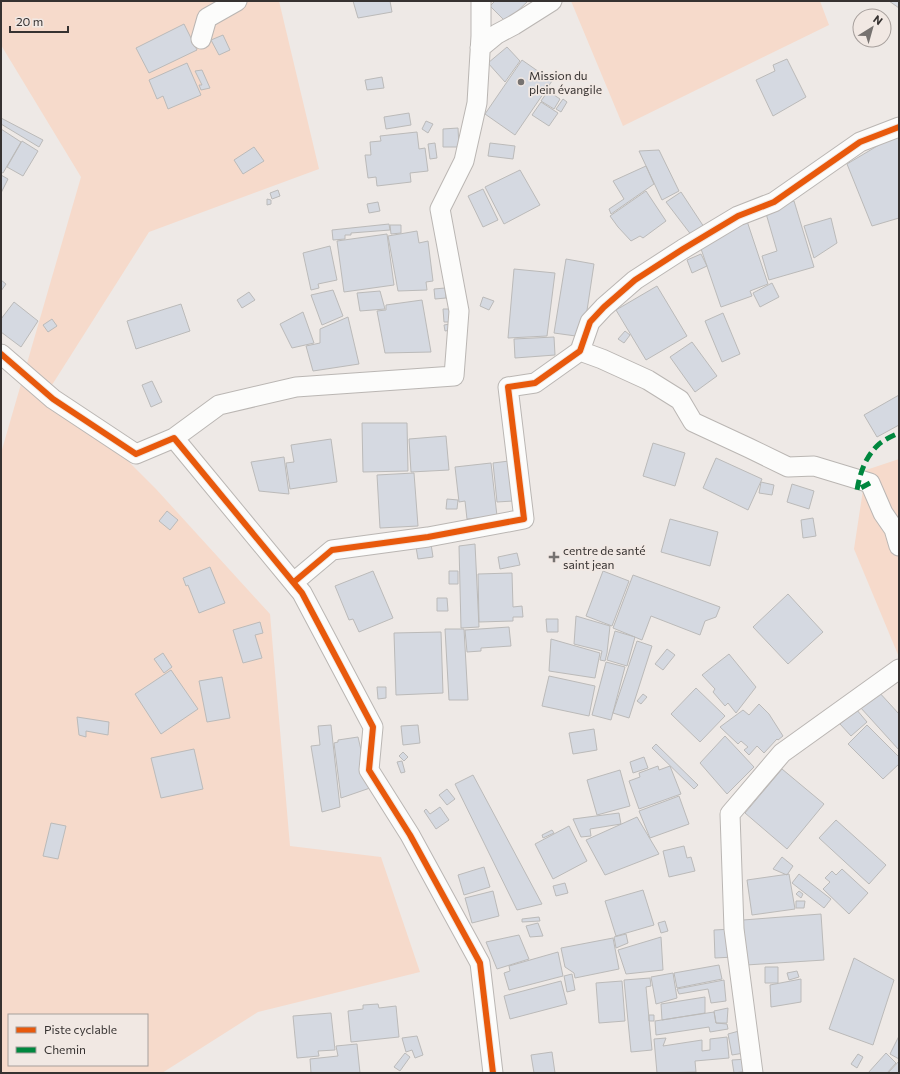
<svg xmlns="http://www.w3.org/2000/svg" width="900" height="1074" font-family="Commissioner,sans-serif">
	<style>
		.green { fill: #f6dacb; fill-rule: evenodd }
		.building { fill: #d5d9e1; stroke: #bbbab9 }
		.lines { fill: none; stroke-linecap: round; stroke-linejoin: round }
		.minor-casing { stroke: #bab6b3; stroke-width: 21 }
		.minor { stroke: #fcfcfb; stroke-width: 19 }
		.quiet { stroke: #00873e; stroke-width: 5; stroke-dasharray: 10 5; stroke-linecap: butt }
		.cycleway-casing { stroke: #f1e8e3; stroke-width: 8 }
		.cycleway { stroke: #e8590c; stroke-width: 6 }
		.poi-dot { fill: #767270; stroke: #f1e8e3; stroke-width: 1.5 }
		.labels { text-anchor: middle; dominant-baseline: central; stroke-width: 3.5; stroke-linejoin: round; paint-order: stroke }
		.poi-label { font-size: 12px; fill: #363231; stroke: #f1e8e3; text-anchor: start }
	</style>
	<rect width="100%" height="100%" fill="#eee9e6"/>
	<path class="green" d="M1,1H279L319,169L149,232L52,385L156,489L270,614L290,846L381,857L420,972L258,1012L162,1073H1V453L81,177L1,45ZM9,1015H147V1065H9Z
		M571,1H820L829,25L623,126Z
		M899,459V657L854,549L866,470Z"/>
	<path class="building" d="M353,1H390L392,12L358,18Z
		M495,1H528L506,22L490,6Z
		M889,1H899V8Z
		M184,24L197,50L149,73L136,48Z
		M223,35L230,50L219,55L211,40Z
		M507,47L520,61L505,82L488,63Z
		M787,59L806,97L773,116L756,80L775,71L773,65Z
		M522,60L552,81L515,135L485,114Z
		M187,63L201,95L168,109L163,96L157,99L149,80Z
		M202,70L210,88L201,90L199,85H202L195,71Z
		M382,77L384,88L367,90L365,80Z
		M548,91L560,99L554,109L541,101Z
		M563,99L567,102L561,112L556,109Z
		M541,102L558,113L549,126L532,115Z
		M409,113L411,125L386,129L384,117Z
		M1,118L43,140L39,147L1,124Z
		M426,121L433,124L428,133L422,129Z
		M458,128L459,147H443V129Z
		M1,129L21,142L3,173L1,172Z
		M417,132L419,149L425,148L428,171L410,173L411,182L377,186L376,177L368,178L365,155H371L370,142L381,141L380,136Z
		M899,133V218L872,226L847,164Z
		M22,141L38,151L23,176L7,167Z
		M435,143L437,158L430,159L428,144Z
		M490,143L515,146L513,159L488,156Z
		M254,147L264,161L243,174L234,160Z
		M659,150L679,191L662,200L639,151Z
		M646,166L654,184L611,214L609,209L624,199L613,181Z
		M520,170L540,205L504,224L485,187Z
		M1,175L8,179L1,193Z
		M483,189L498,220L483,227L468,196Z
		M278,190L280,196L272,199L270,193Z
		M646,191L666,221L643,238L640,236L631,241L618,227L610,216Z
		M681,192L704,227L692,236L666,202Z
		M267,199L271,200V204L267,205Z
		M794,201L814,267L769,280L762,256L777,251L765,210Z
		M378,202L380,211L369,213L367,204Z
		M831,218L837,243L814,258L804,226Z
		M747,221L768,284L750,291L752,296L721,307L699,243Z
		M389,224L390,230L351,233V235H345V239L333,240L332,230Z
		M390,225H401V233L391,234Z
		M417,231L419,243L428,241L433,281L426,282L427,290L398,291L388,236Z
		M387,234L394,285L344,292L337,241Z
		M330,246L337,280L318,284L319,288L311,290L303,253Z
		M701,254L707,266L692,273L687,260Z
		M566,259L594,264L583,337L554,333Z
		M514,269L555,273L547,336L508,338Z
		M1,280L6,284L1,291Z
		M772,283L779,297L760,307L753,293Z
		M657,286L687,336L646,360L616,310Z
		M445,288L446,298L435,299L434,289Z
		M333,290L343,316L322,325L311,295Z
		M380,291L385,309L360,311L357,293Z
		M249,292L255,300L242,308L237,300Z
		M483,297L494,301L489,310L480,306Z
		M422,300L431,352L385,353L377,311L386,310V305Z
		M14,302L38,321L21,347L1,332V319Z
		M181,304L190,331L136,349L127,321Z
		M443,309H450L451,322H444Z
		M303,312L314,343L292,348L280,324Z
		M723,313L740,354L722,362L705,321Z
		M348,317L359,364L313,371L306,346L320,343V329Z
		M52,319L57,326L48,332L43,325Z
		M450,324L451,330L445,331L444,325Z
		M625,331L630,335L624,343L618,339Z
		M554,337L555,355L515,358L514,339Z
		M692,342L717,376L695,392L670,357Z
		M152,381L162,402L151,407L142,385Z
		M899,395V425L877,437L864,415Z
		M362,423H407L408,471L363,472Z
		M446,436L449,470L411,472L409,439Z
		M331,439L337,482L290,489L286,463L294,462L291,445Z
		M653,443L685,453L675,486L643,476Z
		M284,457L289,494L259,491L251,462Z
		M716,458L762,479L748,510L703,488Z
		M509,461L513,501L497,502L493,463Z
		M491,463L497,516L467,519L465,501L459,502L455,467Z
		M414,473L418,526L380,528L377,475Z
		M761,482L774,485L772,495L759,493Z
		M792,484L814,491L809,509L787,502Z
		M447,499L458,500L457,509H446Z
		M167,511L178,520L170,530L159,521Z
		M813,518L816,536L803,538L801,520Z
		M670,519L718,532L710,566L661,552Z
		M431,544L433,557L418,559L416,547Z
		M475,544L479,627L461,628L459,546Z
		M517,553L520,565L500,569L498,557Z
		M210,567L225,603L199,613L188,585L186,586L183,578Z
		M373,571L393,618L359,632L353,619L349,620L335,586Z
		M449,571H458V584H449Z
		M603,571L629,581L612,626L586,616Z
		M512,573L513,607L522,606L523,617H513V621L479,622L478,574Z
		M633,575L720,607L716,617L705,621L700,635L651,616L642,640L613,628Z
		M788,594L823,632L788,664L753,627Z
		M437,598H447L448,611H437Z
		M576,616L610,626L607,653L605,661L600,660L602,651L574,644Z
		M546,619H558V632H547Z
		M260,622L263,633L255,635L262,658L243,663L233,630Z
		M509,627L511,646L481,648V651L467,652L465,630Z
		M445,629H464L468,700H449Z
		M615,631L635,637L627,666L607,660Z
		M441,632L443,693L396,695L394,633Z
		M551,639L600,653L595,678L549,671Z
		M637,641L652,646L629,718L613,713Z
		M667,649L675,655L663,670L655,664Z
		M163,653L172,667L164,673L154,659Z
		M729,654L756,687L736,713L728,703L725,706L713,692L715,689L702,675Z
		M606,662L625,667L611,720L592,715Z
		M171,670L198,709L161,734L135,694Z
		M549,676L595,686L589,716L542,706Z
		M222,677L230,718L207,722L199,681Z
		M377,687H386V698L378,699Z
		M696,688L725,716L700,742L671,714Z
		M878,691L899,714V750L860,707Z
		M643,694L647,697L641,704L637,701Z
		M759,704L769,714L783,736L778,740L777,739L764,753L757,746L749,755L744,750L748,747L741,741L738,744L720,727L743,710L749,715Z
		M856,709L867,722L851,736L840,724Z
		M77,717L109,722L108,735L86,731V737L79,735Z
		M331,725L340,807L322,812L311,746L320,745L318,726Z
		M418,725L420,743L403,745L401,726Z
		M867,725L899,757V764L883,779L848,744Z
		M594,729L597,750L573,754L569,733Z
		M725,736L754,767L727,794L700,763Z
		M358,737L370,788L341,798L334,743L338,742V740Z
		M656,744L698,785L694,789L652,748Z
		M194,749L203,789L161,798L151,758Z
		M403,752L408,757L404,761L399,756Z
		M644,757L648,768L633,773L630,762Z
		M402,761L405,772L401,773L397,762Z
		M658,766L659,770L670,766L681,794L639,809L629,781L640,777L639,773Z
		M782,769L824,804L787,849L745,813Z
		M620,770L630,806L597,815L587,780Z
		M473,775L542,904L517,910L455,784Z
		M447,789L455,799L447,805L439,795Z
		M679,796L689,824L650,838L639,811Z
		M440,807L449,820L436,829L424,811L426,809L430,814Z
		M619,813L621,824L590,829L591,836L581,837L573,819Z
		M637,817L659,854L605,875L586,840Z
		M836,820L886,865L869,884L819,838Z
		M51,823L66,826L58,859L43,856Z
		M569,826L587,861L553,879L535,844Z
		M552,830L554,833L543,838L542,835Z
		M684,846L687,858L691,857L695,871L669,877L663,851Z
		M782,857L793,866L787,875L773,869Z
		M484,867L490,887L464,895L458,875Z
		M842,869L868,893L849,914L823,889L830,882L825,878L832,871L836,875Z
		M789,874L795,909L752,915L747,880Z
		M799,874L831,899L824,908L792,883Z
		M565,883L568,893L556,896L553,886Z
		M643,890L654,925L616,936L605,901Z
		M493,891L499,916L472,923L465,898Z
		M799,891L803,894L801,898L796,894Z
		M796,901H805L804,908H796Z
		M821,914L824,960L746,965L743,920Z
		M539,917L540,921L522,922V919Z
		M665,921L668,931L661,933L658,923Z
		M538,923L543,936L530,937L526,926Z
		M733,929L734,957L715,958L714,930Z
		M626,934L628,943L616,948L614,937Z
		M519,935L529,959L497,969L486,942Z
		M661,937L663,970L626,974L618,950Z
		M613,938L619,969L575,978L574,973L565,967L561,948Z
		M558,952L563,976L509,990L504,973L510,971L509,966Z
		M854,958L894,980L873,1045L829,1029Z
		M719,965L722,979L677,988L674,973Z
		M765,967H778V983H765Z
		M797,971L799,977L789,980L787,973Z
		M673,973L677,998L656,1004L651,977Z
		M572,974L575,990L567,992L564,976Z
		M650,978L651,986L646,987L652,1050L631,1052L624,980Z
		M801,979V1002L771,1007L770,985Z
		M724,980L726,1001L711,1003L708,989L679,994L677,989Z
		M561,981L567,1004L510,1019L504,996Z
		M622,981L625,1021L599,1023L596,983Z
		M705,997V1013L662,1020L661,1004Z
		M378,1004L379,1008L396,1006L399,1037L351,1042L348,1011L363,1009V1005Z
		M728,1008L727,1023H716L714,1011Z
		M714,1012L716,1023L727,1024L728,1029L710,1032L709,1027L656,1035L655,1021Z
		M331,1013L335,1050L318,1051L319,1056L297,1058L293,1016Z
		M649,1015H654V1021H649Z
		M739,1031L744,1053L732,1055L728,1034Z
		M417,1036L423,1055L415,1058L412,1050L406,1052L402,1038Z
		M899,1036V1059L890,1054Z
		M727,1037L729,1058L695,1061L696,1072L657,1073L654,1039L666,1038L663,1046L702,1040V1051L710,1050V1039Z
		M357,1044L360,1073H311L310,1059L338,1056L336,1046Z
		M552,1052L555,1073H534L531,1055Z
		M405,1053L410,1057L400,1071L394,1067Z
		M886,1053L896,1063L887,1073H868Z
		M858,1054L863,1057L857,1068L851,1064Z
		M748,1059L749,1071L734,1073L732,1060Z
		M899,1061V1073H888Z"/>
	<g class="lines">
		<g class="minor-casing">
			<path id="minor" d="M201,39L207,18L237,1
				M480,48L497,34L514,25L552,1
				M580,351L602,359L648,380L680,400L693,422L749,448L788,467L814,466L870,483L883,513L894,529L899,546
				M1,354L53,399L136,454L174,438L302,593L373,727L369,770L410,835L480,963L493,1073
				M174,438L219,405L296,387L454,376L459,311L440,209L464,161L477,103L481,36V1
				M294,582L332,550L428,537L524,519L508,387L535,383L580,351L590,322L604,307L635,280L683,249L738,216L774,202L860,142L899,127
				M753,1073L734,929L730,814L782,753L899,669"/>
		</g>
		<use href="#minor" class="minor"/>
		<path class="quiet" d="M870,483L857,490C860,473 865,458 877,446C883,440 892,436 899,433"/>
		<g class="cycleway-casing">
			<path id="cycleway" d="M1,354L53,399L136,454L174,438L302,593L373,727L369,770L410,835L480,963L493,1073
				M294,582L332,550L428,537L524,519L508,387L535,383L580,351L590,322L604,307L635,280L683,249L738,216L774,202L860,142L899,127"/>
		</g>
		<use href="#cycleway" class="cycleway"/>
	</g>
	<g class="poi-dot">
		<circle cx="521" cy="82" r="4"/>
		<path d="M552 551h4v4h4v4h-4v4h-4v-4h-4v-4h4z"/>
	</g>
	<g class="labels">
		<g class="poi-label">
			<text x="529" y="75">Mission du<tspan x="529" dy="14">plein évangile</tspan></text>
			<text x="563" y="550">centre de santé<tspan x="563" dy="14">saint jean</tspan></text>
		</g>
	</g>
	<rect width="900" height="1074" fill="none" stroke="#363231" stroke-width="4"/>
	<rect x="8" y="1014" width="140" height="52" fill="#f1e8e3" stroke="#a69f9c"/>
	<rect x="16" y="1027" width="20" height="6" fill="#e8590c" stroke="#a69f9c"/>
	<text x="44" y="1034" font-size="12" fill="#363231">Piste cyclable</text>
	<rect x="16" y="1047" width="20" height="6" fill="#00873e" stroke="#a69f9c"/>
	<text x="44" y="1054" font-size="12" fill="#363231">Chemin</text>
	<g transform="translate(872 28) rotate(37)"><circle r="19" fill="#f1e8e3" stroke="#a69f9c"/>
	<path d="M0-3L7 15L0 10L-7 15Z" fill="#767270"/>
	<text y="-6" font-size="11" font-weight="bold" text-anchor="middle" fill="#363231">N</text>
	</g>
	<path d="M10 26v6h58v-6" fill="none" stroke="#363231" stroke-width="2"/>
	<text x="16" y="26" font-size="12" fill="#363231" stroke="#f1e8e3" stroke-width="3" paint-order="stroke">20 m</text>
</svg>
